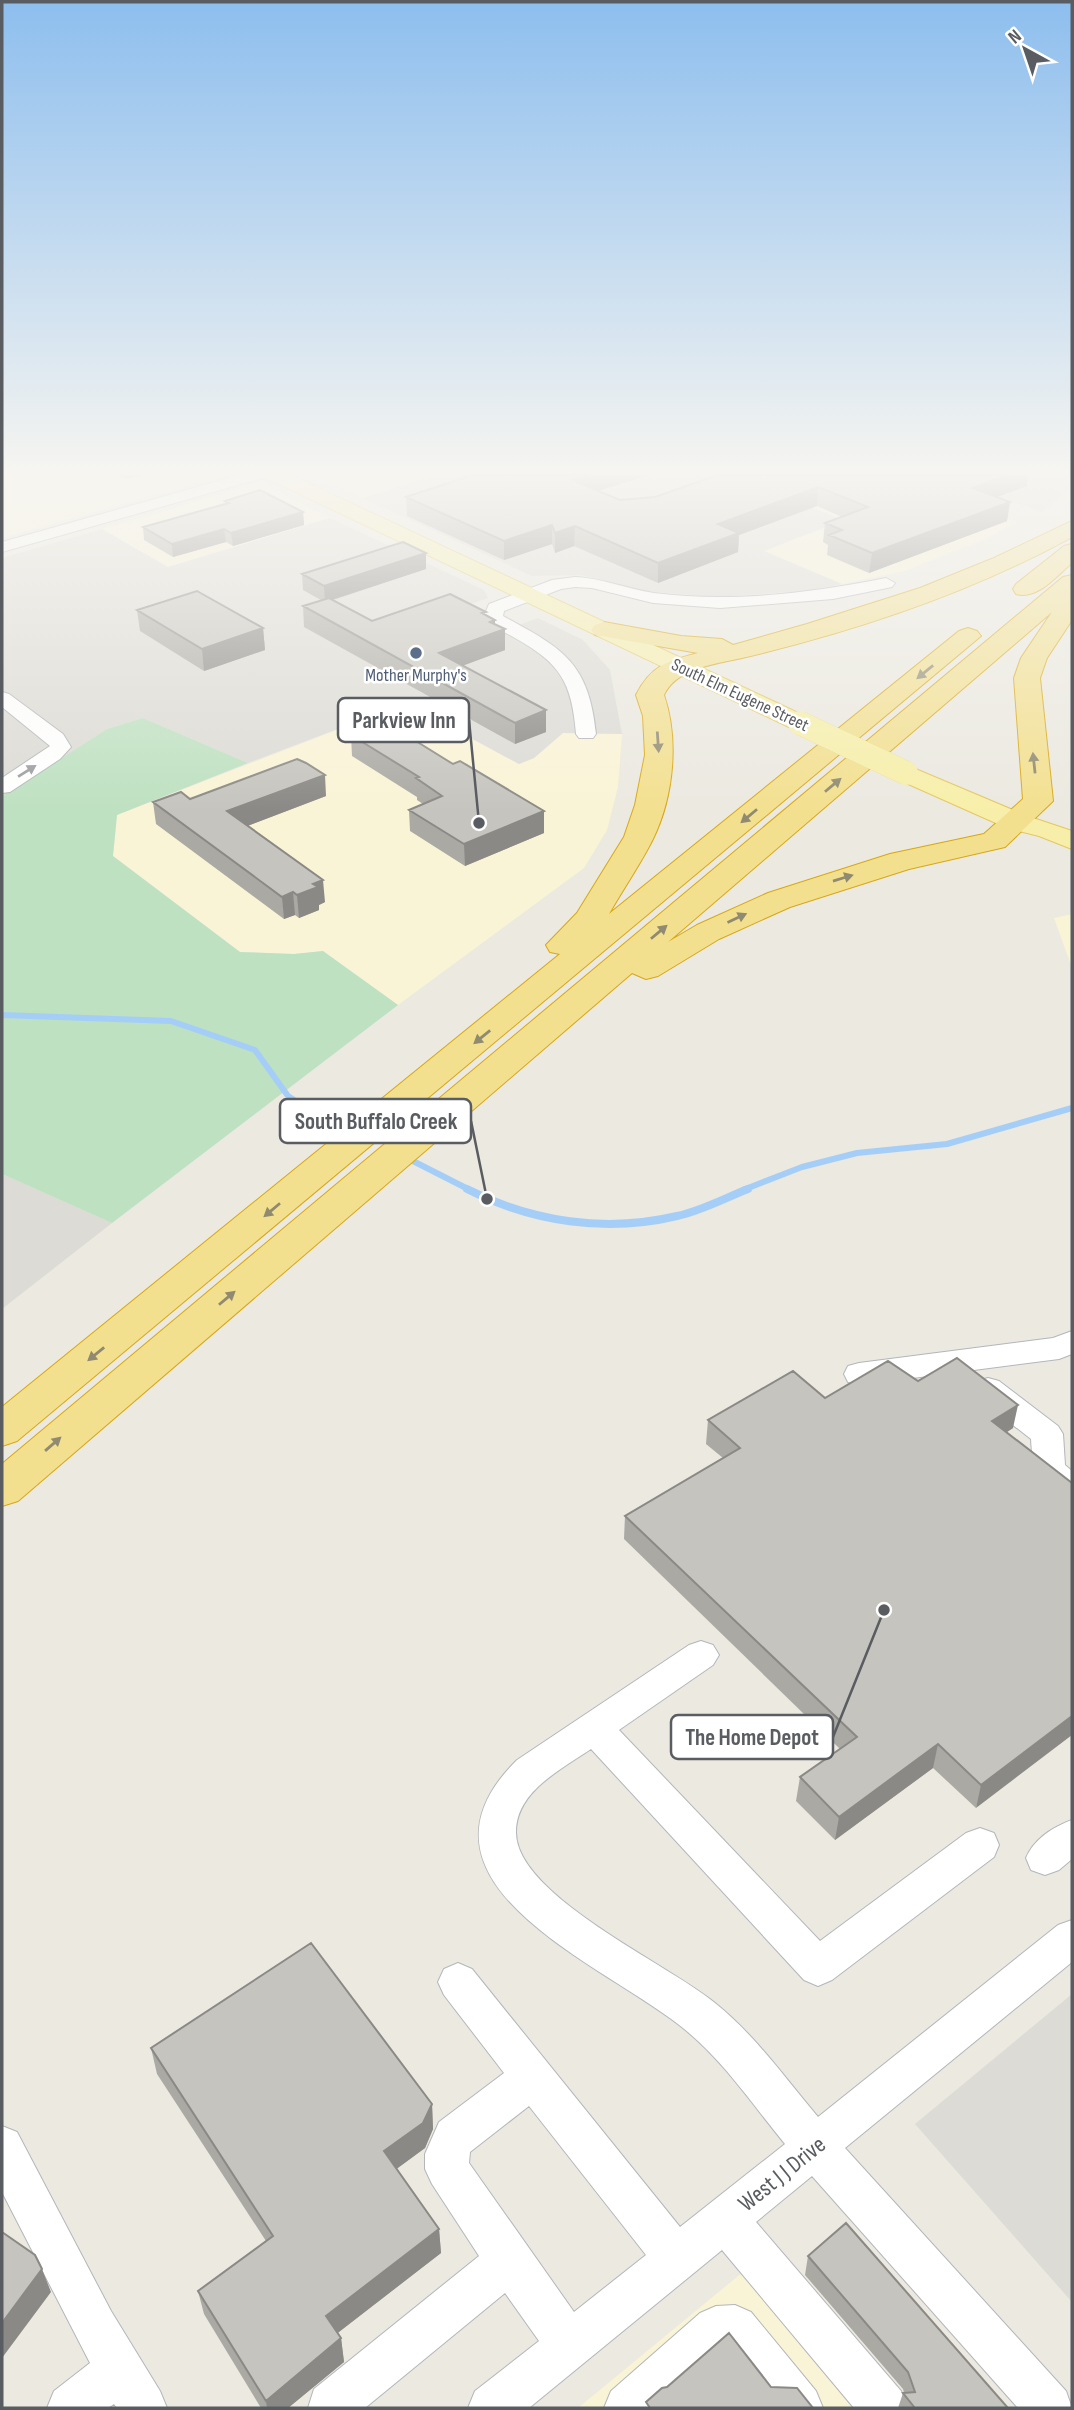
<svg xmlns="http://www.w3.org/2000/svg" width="1074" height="2410" font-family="'Sofia Sans Condensed',sans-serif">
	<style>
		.commercial { fill: #faf4d6 }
		.industrial { fill: #dcdbd5 }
		.green { fill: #bee1c1 }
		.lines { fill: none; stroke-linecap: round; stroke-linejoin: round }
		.stream-far1 { stroke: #a4cef7; stroke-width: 6 }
		.stream { stroke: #a4cef7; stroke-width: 8 }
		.minor-casing { stroke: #b3b6ba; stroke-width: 2 }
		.major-casing { stroke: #e4c760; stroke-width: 2 }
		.highway-casing { stroke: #d8a713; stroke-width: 2 }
		.minor { fill: #fff; fill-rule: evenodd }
		.major { fill: #f7efa9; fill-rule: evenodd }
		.highway { fill: #f3e08f; fill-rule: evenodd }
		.major-bridge-casing { stroke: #e4c760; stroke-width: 24; stroke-linecap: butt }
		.major-bridge { stroke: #f7efa9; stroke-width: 24 }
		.wall { fill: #aaa9a3 }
		.shaded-wall { fill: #8b8985 }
		.building { fill: #c6c4be; stroke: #8b8985; stroke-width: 2 }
		.oneway { fill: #8f8a70 }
		.oneway2 { fill: #9b9da0 }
		.service-dot { fill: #5c6f8a; stroke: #fff; stroke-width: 2.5 }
		.labels { text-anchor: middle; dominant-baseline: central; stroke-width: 5; stroke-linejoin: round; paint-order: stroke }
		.far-service-label { font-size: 18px; fill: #4e5e75; stroke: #fff }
		.far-street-label { font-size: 18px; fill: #595c60; stroke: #fff }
		.near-street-label { font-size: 24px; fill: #595c60; stroke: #fff }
		.leader { fill: none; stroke: #595c60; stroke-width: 2.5 }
		.callout-dot { fill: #595c60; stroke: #fff; stroke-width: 2.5 }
		.callout { fill: #fff; stroke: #595c60; stroke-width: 2.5 }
		.callout-label { font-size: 23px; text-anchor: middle; font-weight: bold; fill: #595c60 }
	</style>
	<rect width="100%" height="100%" fill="#ebe9e0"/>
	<path class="commercial" d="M2,475H227L2,538Z
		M314,475H435L363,498Z
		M731,475H896L1017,522L987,538L905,571L842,584L764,551L842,521Z
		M252,485L267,486L330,518L168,567L102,529Z
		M406,703L519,764L534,758L563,733L622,734L618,787L607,830L584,868L398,1005L323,951L294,954L240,952L113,856L117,815Z
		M1072,914V968L1054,918Z
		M749,2267L865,2408H578Z"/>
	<path class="industrial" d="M435,475H731L843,520L764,551L842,584L805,591L713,597L646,591L581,575L532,576L363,498Z
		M942,475H1072V488L1041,512Z
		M330,518L484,590L488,598L457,609L500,632L538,618L583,640L610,670L622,734L563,733L534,758L519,764L406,703L248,763L143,718L107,729L2,796V558L102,529L168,567Z
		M2,1174L112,1223L2,1309Z
		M1072,1994V2302L915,2124Z"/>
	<path class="green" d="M143,718L248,763L117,815L113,856L240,952L294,954L323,951L398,1005L112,1223L2,1174V796L107,729Z"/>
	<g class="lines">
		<path class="stream-far1" d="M2,1015L171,1021L255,1050L288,1096L319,1116L352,1132
			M407,1158L470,1190
			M743,1190L802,1167L857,1153L947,1144L1072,1108"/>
		<path class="stream" d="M467,1189C532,1222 606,1233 677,1216C701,1211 725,1198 748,1189"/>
		<g class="minor-casing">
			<path id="minor" d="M240,475H265L263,478L2,552V542Z
				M575,577C602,578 627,589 654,593C731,603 811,593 886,578L895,583L892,587L833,599L720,608L653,603L592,588L575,587L561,589L504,611L503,616C562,648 589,662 596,734L593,738H579L576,734C572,682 560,663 515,638C503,631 491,627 484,616L489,604L552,580Z
				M2,692L9,694L63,734L71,747L60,759L10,792L2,793V778L50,746L2,707Z
				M1072,1331V1354L1059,1359L859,1385L848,1382L844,1374L848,1366L859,1363L1053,1338Z
				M988,1378L999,1381L1058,1426L1063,1434L1065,1465L1072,1471V1500C1036,1490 1033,1472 1031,1439L977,1397L973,1389L977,1381Z
				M701,1641L713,1645L719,1655L713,1665L619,1730L820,1941L966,1833L980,1828L994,1833L999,1845L994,1857L832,1980L818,1986L804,1980L591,1749C562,1769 516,1791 516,1832C515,1895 668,1964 715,2003C755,2035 785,2078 818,2117L1058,1925L1072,1920V1962L845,2148L1066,2391L1072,2408H1018L812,2176L756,2222L901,2391L908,2408H854L722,2250L529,2408H468L475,2391L539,2341L505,2293L365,2408H308L314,2389L479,2256L432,2184L425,2169V2154L439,2122L504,2073L444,1995L438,1982L444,1969L458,1963L472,1969L680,2227L785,2144C752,2104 723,2060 683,2028C606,1965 392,1883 517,1760L689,1645ZM529,2106L646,2255L574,2312L469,2163L470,2152Z
				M1072,1820V1859L1059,1870L1045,1875L1031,1870L1026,1858C1034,1839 1053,1827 1072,1820Z
				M2,2126L17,2132L111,2311L160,2391L167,2408H117L114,2404L108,2408H47L54,2391L90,2363L2,2192Z
				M735,2305L751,2312L816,2391L823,2408H769L725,2352L663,2408H604L611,2391L700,2313L716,2306Z"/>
		</g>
		<g class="major-casing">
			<path id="major" d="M265,475H291L809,718L813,723L809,728L800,731L791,728L268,479Z
				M906,765L1027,816L1072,831V849L1039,836L1007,828L897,779L893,773L897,767Z"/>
		</g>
		<g class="highway-casing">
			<path id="highway" d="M1072,521V537C970,593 856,631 742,658C716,664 676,668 664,695C679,739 674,796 653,839C640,865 623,889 609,914L959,631L968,628L977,631L981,636L17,1441L2,1446V1407L560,954L550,952L546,945L577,913L624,837L635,805L645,755L643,716L636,695C651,665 668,661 698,653L595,635L591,630L595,625L604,622L681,636L722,639L733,645L807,624L920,588L994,558Z
				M1072,544V563C1056,576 1038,600 1016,594L1013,589L1016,584L1064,546Z
				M1072,575V620L1047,658L1040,678L1053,801L1005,847L909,869L790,907L719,939L658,976L646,979L632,973L18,1501L2,1506V1464L1063,577ZM1052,612L1021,658L1014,678L1023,799L984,834L890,854L768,893L697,925L668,942Z"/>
		</g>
		<use href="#minor" class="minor"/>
		<use href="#major" class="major"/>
		<use href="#highway" class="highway"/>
		<g class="major-bridge-casing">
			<path id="major-bridge" d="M800,723L906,773"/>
		</g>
		<use href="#major-bridge" class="major-bridge"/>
	</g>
	<path class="wall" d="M118,475H142L126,479Z
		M473,475H649L598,491L620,500L655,497L718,475L1027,486L997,497L1010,502L1007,521L869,573L827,555L828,545L823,542L825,523L842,517L817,506L739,535L738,552L658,583L574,546L555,553L552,544L504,560L407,516L406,497Z
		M225,501L303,512L304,525L233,546L226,542L173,557L144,540L143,527L225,504Z
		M426,569L333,600L372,621L486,615L495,620V625L505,650L462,666L546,710V732L515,744L304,627L303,606L321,600L303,590L302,574Z
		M137,610L263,628L265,650L204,671L140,631Z
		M356,730L453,764L544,811V833L465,866L410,831L409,810L423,804L417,800V797L352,756L351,735L356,733Z
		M326,796L247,826L325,902L319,905V910L299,918L295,915L284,919L156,824L153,802L190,799Z
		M918,1381L1013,1428L1007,1432L1072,1483L976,1808L933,1768L835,1840L796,1801L800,1777L840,1749L624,1539L625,1516L723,1458L706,1444L708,1420Z
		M151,2048L432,2104L433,2129L425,2148L396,2169L439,2229L441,2253L337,2333L341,2338L344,2362L288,2408H261L204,2314L198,2291L266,2241L157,2074Z
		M808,2256L1008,2408H898L903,2393H904L903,2389L805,2275Z"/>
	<path class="shaded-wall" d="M126,475H142L126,479Z
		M590,475H649L572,499V480Z
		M1008,475H1028L1027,486L970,507L973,488Z
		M818,487L817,506L739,535L738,552L658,583V563L718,524Z
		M1010,502L1007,521L869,573L872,553Z
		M303,512L304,525L233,546L231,533Z
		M552,525V544L504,560V541Z
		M575,526L574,546L555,553V533Z
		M224,529L226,542L173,557L172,544Z
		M426,553V569L325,602L324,586Z
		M495,620V633L505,629V650L440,674L439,653L490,622Z
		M263,628L265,650L204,671L202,649Z
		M546,710V732L515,744V723Z
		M325,775L326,796L229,833L227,811Z
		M544,811V833L465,866L464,844Z
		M323,880L325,902L319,905V910L299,918L297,895L313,884Z
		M293,892L295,915L284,919L282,897Z
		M1018,1405L1013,1428L987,1445L992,1421Z
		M1072,1716V1735L976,1808L981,1785Z
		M938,1744L933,1768L835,1840L839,1817Z
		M432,2104L433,2129L425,2148L387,2176L384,2151Z
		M439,2229L441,2253L330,2339L326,2316Z
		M42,2269L51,2292L2,2358V2323Z
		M341,2338L344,2362L288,2408H267L266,2401Z"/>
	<path class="building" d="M473,475H590L572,480L620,500L655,497L718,475H1008L973,488L1010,502L872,553L829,535L842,530L825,523L868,507L818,487L718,524L739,533L658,563L575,526L555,533L552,525L504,541L406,497Z
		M260,490L303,512L231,533L224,529L172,544L143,527L229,503L225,501Z
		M403,542L426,553L324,586L302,574Z
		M197,591L263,628L202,649L137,610Z
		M450,594L486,612L482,613L495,620L490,622L505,629L439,653L546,710L515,723L303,606L329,598L372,621Z
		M382,720L453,764L460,761L544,811L464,844L409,810L442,796L416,778L419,777L351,735L359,732L356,730Z
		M297,759L306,763L325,775L227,811L323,880L313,884L318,887L297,895L293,892L282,897L153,802L181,792L190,799Z
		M957,1358L1018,1405L992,1421L1072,1483V1716L981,1785L938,1744L839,1817L800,1777L857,1737L625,1516L740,1448L708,1420L793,1371L825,1398L888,1361L918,1381Z
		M311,1943L432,2104L423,2123L384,2151L439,2229L326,2316L341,2338L266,2401L198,2291L273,2236L151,2048Z
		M846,2223L1008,2408H915L903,2393L915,2392L908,2372L808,2256Z
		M2,2232L35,2255L42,2269L2,2323Z
		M729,2333L771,2387L797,2388L813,2408H650L646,2402L662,2388L667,2387Z"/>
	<defs><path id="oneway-solid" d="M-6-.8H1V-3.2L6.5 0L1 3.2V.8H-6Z" transform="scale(1.75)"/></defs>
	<g class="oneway">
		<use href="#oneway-solid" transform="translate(925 672) rotate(141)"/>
		<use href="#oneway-solid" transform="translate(658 742) rotate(86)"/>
		<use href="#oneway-solid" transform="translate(1034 763) rotate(-96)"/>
		<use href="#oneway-solid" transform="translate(833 785) rotate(-40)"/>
		<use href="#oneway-solid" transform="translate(749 816) rotate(140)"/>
		<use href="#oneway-solid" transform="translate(843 878) rotate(-17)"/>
		<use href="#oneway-solid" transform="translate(737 918) rotate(-25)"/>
		<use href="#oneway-solid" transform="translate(659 932) rotate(-40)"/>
		<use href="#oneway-solid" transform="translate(482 1037) rotate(141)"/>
		<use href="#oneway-solid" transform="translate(272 1210) rotate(140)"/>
		<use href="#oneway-solid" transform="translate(227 1298) rotate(-40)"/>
		<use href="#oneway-solid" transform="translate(96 1354) rotate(141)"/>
		<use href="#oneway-solid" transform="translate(53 1444) rotate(-41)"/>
	</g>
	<use class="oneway2" href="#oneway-solid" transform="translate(27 771) rotate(-32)"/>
	<linearGradient id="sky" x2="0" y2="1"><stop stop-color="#8dbeee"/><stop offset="0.58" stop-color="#f6f5f1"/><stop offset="1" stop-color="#f6f5f1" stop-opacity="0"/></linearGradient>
	<rect width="1074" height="812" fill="url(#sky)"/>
	<circle class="service-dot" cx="416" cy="653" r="7"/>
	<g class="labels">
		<g class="far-service-label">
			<text x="416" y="675">Mother Murphy's</text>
		</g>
		<g class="far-street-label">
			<text transform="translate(740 695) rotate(25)">South Elm Eugene Street</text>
		</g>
		<g class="near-street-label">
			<text transform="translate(782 2174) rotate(-39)">West J J Drive</text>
		</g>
	</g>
	<path class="leader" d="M479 823L469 720M487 1199L471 1121M884 1610L833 1737"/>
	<g class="callout-dot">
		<circle cx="479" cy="823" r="7"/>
		<circle cx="487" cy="1199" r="7"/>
		<circle cx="884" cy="1610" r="7"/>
	</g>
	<g class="callout">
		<rect x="338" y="698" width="131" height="44" rx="7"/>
		<rect x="280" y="1099" width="191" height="44" rx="7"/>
		<rect x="671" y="1715" width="162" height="44" rx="7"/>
	</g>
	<g class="callout-label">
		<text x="404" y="728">Parkview Inn</text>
		<text x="376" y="1129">South Buffalo Creek</text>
		<text x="752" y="1745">The Home Depot</text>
	</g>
	<rect width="1074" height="2410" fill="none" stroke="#595c60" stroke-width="7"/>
	<g transform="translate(1025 49) rotate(320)" stroke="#ffffff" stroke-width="5" paint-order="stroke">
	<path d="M0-5L12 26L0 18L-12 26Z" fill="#595c60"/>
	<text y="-10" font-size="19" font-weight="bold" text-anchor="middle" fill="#595c60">N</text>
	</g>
</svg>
